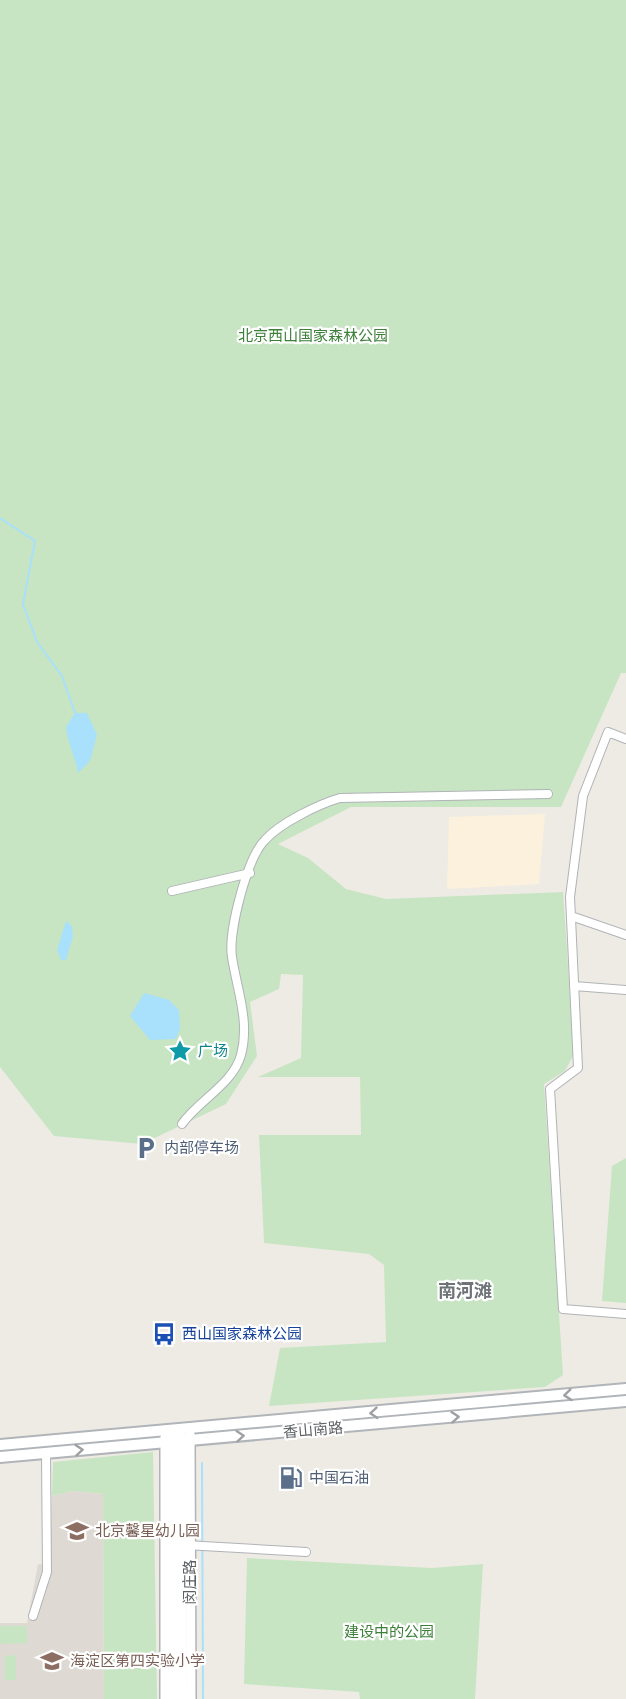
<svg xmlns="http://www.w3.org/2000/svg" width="626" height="1699" font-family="'Nunito Sans','Noto Sans SC',sans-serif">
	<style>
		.commercial { fill: #fcf1dc }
		.education { fill: #dedad3 }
		.green { fill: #c7e5c3 }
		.water { fill: #a9e0fb }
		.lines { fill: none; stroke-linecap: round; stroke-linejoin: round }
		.stream { stroke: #a9e0fb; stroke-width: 2 }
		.minor-casing { stroke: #b0b3b7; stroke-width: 10 }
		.tertiary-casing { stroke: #b0b3b7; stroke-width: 12 }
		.secondary-casing { stroke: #b1b5b9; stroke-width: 14 }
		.minor { stroke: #fff; stroke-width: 8 }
		.tertiary { stroke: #fff; stroke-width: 9 }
		.secondary { stroke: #fff; stroke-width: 10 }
		.oneway { stroke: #9ea0a3 }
		.labels { text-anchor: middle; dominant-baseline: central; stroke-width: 4.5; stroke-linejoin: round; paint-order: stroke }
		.park-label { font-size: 15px; fill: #3d8039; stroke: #fff }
		.culture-label { font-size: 15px; fill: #0d838f; stroke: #fff; text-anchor: start }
		.service-label { font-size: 15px; fill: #4e5e75; stroke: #fff; text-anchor: start }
		.transit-label { font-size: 15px; fill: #164399; stroke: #fff; text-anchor: start }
		.street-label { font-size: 15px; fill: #5d6165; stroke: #fff }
		.education-label { font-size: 15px; fill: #785e54; stroke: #fff; text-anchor: start }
		.quarter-label { font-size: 18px; font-weight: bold; fill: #6e7377; stroke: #fff }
	</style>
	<rect width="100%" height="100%" fill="#eeebe5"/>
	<path class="commercial" d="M545,814L539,884L447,889L449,817Z"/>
	<path class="education" d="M73,1491L103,1494L104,1699H0V1623H27L38,1564L50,1566L52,1496Z"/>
	<path class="green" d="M0,0H626V673H621L561,807H351L278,844L308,858L346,889L386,899L563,892L574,1054L565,1071L544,1084L563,1375L545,1387L269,1406L280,1348L386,1342L384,1265L369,1254L264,1243L259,1135H361L360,1077H258L301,1058L303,975L281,974L279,989L250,1002L257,1056L226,1104L142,1144L54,1136L0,1067Z
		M626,1158V1303L602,1301L612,1166Z
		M153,1452L157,1699H104L103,1494L73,1491L52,1496L53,1462Z
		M247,1558L432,1568L483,1564L475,1699H360L359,1692L244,1684Z
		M0,1626H27V1643L0,1644Z
		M16,1655V1680H5V1656Z"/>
	<path class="water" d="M75,713H87L97,735L90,761L78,773C75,756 68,744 66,727Z
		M66,921L72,926L73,936L66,960H61L57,950Z
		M144,993L169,1000L179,1010L180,1029L176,1039L150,1040L130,1016Z"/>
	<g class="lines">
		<path class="stream" d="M0,518L35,541L23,604L37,642L62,676L75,713
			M202,1463L203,1699"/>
		<g class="minor-casing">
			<path id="minor" d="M626,739L608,732L583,796L570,897L578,1068L550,1089L563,1309L626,1314
				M172,891L250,873
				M571,916L626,935
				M574,986L626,990
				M182,1124C199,1100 233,1084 241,1055C250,1021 237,990 232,957C228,932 247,858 265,840C280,823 319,804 340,798L548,794
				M185,1545L306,1552
				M33,1616L47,1572L46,1453"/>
		</g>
		<g class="tertiary-casing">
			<path id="tertiary" d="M190,1434L191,1699
				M165,1437V1699"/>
		</g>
		<g class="secondary-casing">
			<path id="secondary" d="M181,1435L182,1699
				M173,1437V1699
				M0,1445L626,1389
				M0,1457L626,1401"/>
		</g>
		<use href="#minor" class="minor"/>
		<use href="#tertiary" class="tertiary"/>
		<use href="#secondary" class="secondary"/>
	</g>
	<defs><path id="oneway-chevron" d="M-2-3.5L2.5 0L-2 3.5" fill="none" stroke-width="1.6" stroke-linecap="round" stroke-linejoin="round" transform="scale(1.5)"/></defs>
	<g class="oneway">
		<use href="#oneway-chevron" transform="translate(568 1395) rotate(174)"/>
		<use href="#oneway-chevron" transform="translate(374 1413) rotate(175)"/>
		<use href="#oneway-chevron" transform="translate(455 1417) rotate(-5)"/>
		<use href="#oneway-chevron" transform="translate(240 1436) rotate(-5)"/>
		<use href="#oneway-chevron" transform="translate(79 1450) rotate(-5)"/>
	</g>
	<defs>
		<g id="sight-bare" transform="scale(1.8)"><path d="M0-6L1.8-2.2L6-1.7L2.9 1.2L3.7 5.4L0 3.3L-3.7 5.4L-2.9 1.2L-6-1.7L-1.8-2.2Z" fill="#0f9aa8" stroke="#fff" stroke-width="2.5" paint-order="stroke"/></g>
		<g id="parking-bare" transform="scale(1.8)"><path d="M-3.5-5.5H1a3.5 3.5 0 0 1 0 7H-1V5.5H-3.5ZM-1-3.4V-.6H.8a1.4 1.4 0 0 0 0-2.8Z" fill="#5c6f8a" stroke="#fff" stroke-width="2.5" paint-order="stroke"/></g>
		<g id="bus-bare" transform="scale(1.8)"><path d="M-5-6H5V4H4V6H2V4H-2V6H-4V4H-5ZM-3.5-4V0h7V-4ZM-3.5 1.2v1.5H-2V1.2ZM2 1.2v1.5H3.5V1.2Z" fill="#1a4fb4" stroke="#fff" stroke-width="2.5" paint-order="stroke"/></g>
		<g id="fuel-bare" transform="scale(1.8)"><path d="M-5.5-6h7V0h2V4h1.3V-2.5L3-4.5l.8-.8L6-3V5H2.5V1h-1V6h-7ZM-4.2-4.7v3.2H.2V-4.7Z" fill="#5c6f8a" stroke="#fff" stroke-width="2.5" paint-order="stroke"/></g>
		<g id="school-bare" transform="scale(1.8)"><path d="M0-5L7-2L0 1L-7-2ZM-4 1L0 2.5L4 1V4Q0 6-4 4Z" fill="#8d6e63" stroke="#fff" stroke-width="2.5" paint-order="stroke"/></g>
	</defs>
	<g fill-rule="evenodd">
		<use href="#sight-bare" x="180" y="1051"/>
		<use href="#parking-bare" x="146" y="1148"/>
		<use href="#bus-bare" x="164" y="1334"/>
		<use href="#fuel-bare" x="291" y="1478"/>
		<use href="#school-bare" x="77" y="1531"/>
		<use href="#school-bare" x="52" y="1661"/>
	</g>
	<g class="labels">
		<g class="park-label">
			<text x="313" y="336">北京西山国家森林公园</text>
			<text x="389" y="1632">建设中的公园</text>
		</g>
		<g class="culture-label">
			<text x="198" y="1051">广场</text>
		</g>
		<g class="service-label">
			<text x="164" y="1148">内部停车场</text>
			<text x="309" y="1478">中国石油</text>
		</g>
		<g class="transit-label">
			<text x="182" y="1334">西山国家森林公园</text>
		</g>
		<g class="street-label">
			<text transform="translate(313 1430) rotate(-5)">香山南路</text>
			<text transform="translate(190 1582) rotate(-90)">闵庄路</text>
		</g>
		<g class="education-label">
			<text x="95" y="1531">北京馨星幼儿园</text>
			<text x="70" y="1661">海淀区第四实验小学</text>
		</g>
		<g class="quarter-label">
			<text x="465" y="1291">南河滩</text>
		</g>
	</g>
</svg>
